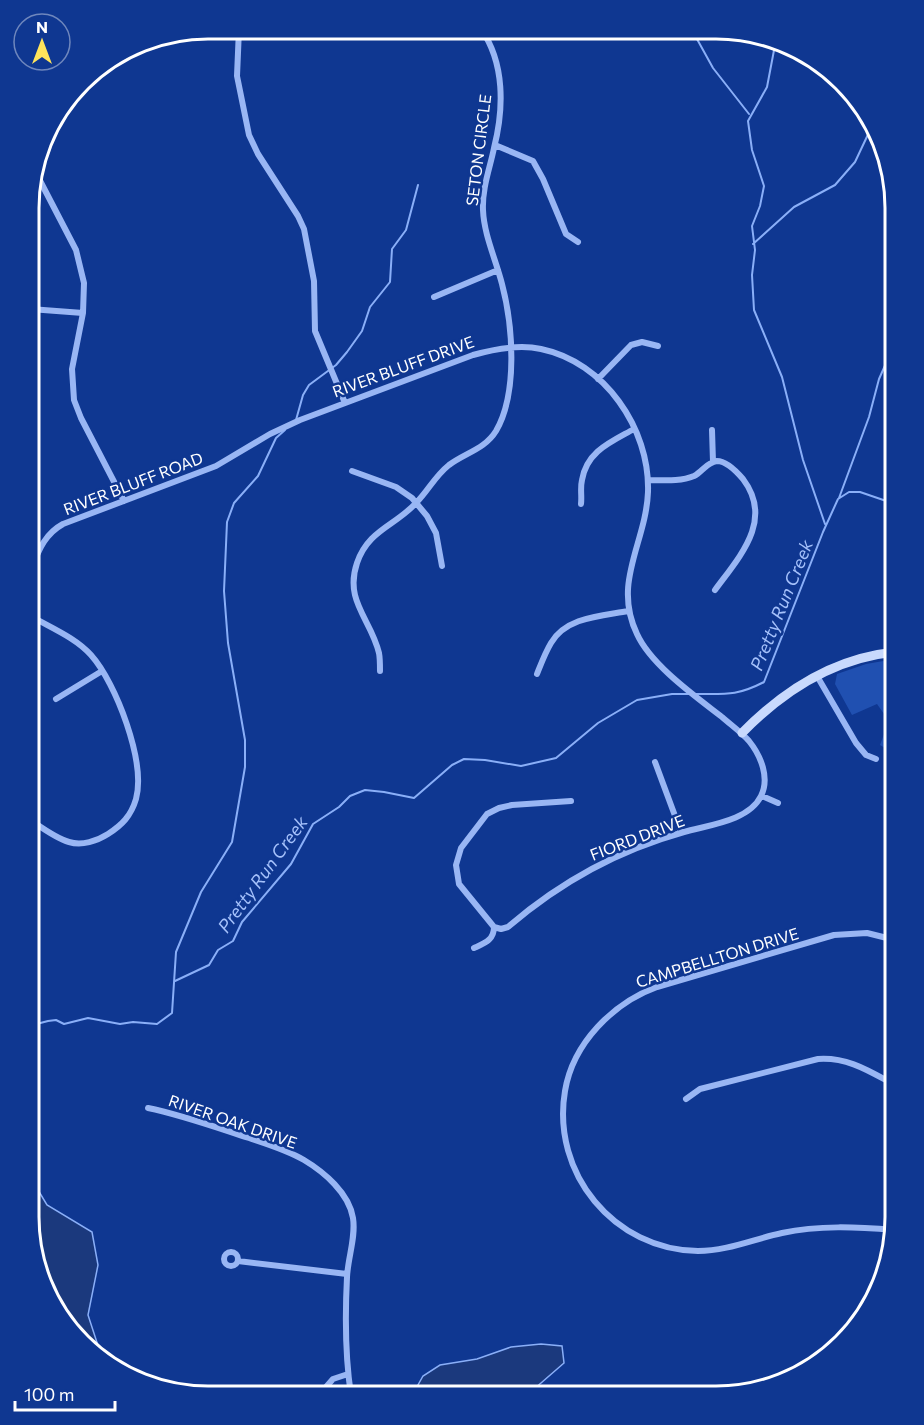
<svg xmlns="http://www.w3.org/2000/svg" width="924" height="1425" font-family="Commissioner,sans-serif">
	<style>
		.green { fill: #2050b1 }
		.water { fill: #1b397d; stroke: #8aaff8; stroke-width: 1.5 }
		.lines { fill: none; stroke-linecap: round; stroke-linejoin: round }
		.stream { stroke: #8aaff8; stroke-width: 2 }
		.street { stroke: #99b6f4; stroke-width: 6 }
		.secondary { stroke: #c8d9fd; stroke-width: 9 }
		.labels { text-anchor: middle; dominant-baseline: central; stroke-width: 5; stroke-linejoin: round; paint-order: stroke }
		.street-label { font-size: 16px; fill: #fff; stroke: #0f3791 }
		.water-label { font-size: 18px; font-style: italic; fill: #a5c1fb; stroke: #0f3791 }
		.rim { fill: none; stroke: #fff; stroke-width: 3 }
	</style>
	<rect width="100%" height="100%" fill="#0f3791"/>
	<path class="green" d="M895,659V754L880,745L889,721L877,704L852,715L835,684L837,674L866,664Z"/>
	<path class="water" d="M29,1175L47,1205L92,1232L98,1265L88,1315L103,1361L99,1360L42,1286L29,1217Z
		M541,1344L562,1346L564,1363L526,1396H415L414,1392L423,1376L440,1365L477,1359L511,1347Z"/>
	<g class="lines">
		<path class="stream" d="M692,30L713,68L749,114
			M775,45L767,87L748,121L752,150L764,186L760,206L752,226L755,250L752,275L754,310L782,377L803,460L825,524
			M753,244L794,207L835,185L855,162L872,126
			M296,420L303,395L309,385L336,365L347,352L362,331L370,307L390,282L392,249L406,230L418,185
			M839,498L869,417L879,379L895,343
			M696,694C726,694 737,696 764,682L823,532L838,499L849,492H860L895,504
			M175,981L209,965L218,950L233,941L242,922L291,864L313,824L339,807L350,796L365,790L384,792L414,798L452,765L464,759L485,760L521,766L556,758L598,723L637,700L672,694H690
			M29,1026L48,1021L56,1020L64,1024L88,1018L120,1024L133,1022L157,1024L172,1013L176,952L201,892L232,842L245,767V740L228,643L224,591L227,522L234,503L258,476L276,438L285,430"/>
		<path class="street" d="M239,29L237,76L249,135L258,154L298,216L304,229L314,281L315,331L345,403
			M495,145L533,161L543,179L566,234L578,242
			M35,171L76,250L84,283L83,313L72,369L74,400L81,418L124,501
			M434,297L498,270
			M30,309L83,313
			M598,379L631,345L642,342L658,346
			M712,430L713,462
			M352,471L396,487L412,498L427,516L436,533L442,566
			M648,480C662,480 680,482 694,476C702,472 707,462 717,461C727,461 737,472 743,479C774,520 740,556 715,590
			M581,504C582,496 580,488 582,480C587,451 611,442 634,429
			M29,574C38,553 43,535 63,524L216,466L270,434L300,420L473,355C494,349 518,344 541,349C604,362 650,428 648,492C646,543 612,582 637,634C651,665 695,696 722,717C731,725 741,732 749,741C761,756 770,778 761,796C749,821 708,825 684,832C619,850 559,883 508,927L501,929L494,927
			M380,671C380,665 380,658 379,653C371,619 344,601 357,563C368,530 395,526 416,503C428,491 435,476 449,465C465,453 485,449 496,431C518,393 513,326 502,284C496,260 484,235 483,210C482,188 490,168 494,148C504,109 505,63 481,29
			M537,674C541,664 545,653 551,643C566,617 601,616 628,611
			M817,676L856,743L866,755L876,759
			M56,699L102,671
			M655,762L681,832
			M762,796L778,803
			M29,819C41,827 55,838 69,842C82,846 97,841 108,834C122,825 131,816 136,799C146,762 116,683 91,655C75,637 49,627 29,615
			M494,927L459,884L456,865L461,848L487,814L499,808L512,805L571,801
			M474,948C485,943 494,940 494,927
			M686,1099L700,1089L818,1059C848,1057 869,1071 895,1085
			M148,1108C182,1115 215,1127 249,1138C267,1144 287,1150 304,1160C324,1172 349,1193 353,1218C356,1237 348,1257 347,1277C345,1316 345,1356 351,1395
			M895,1230C857,1227 819,1225 782,1233C754,1239 727,1251 698,1251C614,1250 551,1173 565,1091C573,1043 613,1003 657,987L834,935L867,933L895,940
			M224 1259a7 7 0 1 1 14 0a7 7 0 1 1-14 0Z
			M238,1261L347,1274
			M749,1390L750,1389
			M319,1395L333,1379L348,1374"/>
		<path class="secondary" d="M742,733C784,690 835,658 895,652"/>
	</g>
	<g class="labels">
		<g class="street-label">
			<text transform="translate(478 150) rotate(-83)">SETON CIRCLE</text>
			<text transform="translate(403 366) rotate(-20)">RIVER BLUFF DRIVE</text>
			<text transform="translate(133 483) rotate(-21)">RIVER BLUFF ROAD</text>
			<text transform="translate(637 837) rotate(-21)">FIORD DRIVE</text>
			<text transform="translate(717 957) rotate(-17)">CAMPBELLTON DRIVE</text>
			<text transform="translate(233 1121) rotate(19)">RIVER OAK DRIVE</text>
		</g>
		<g class="water-label">
			<text transform="translate(781 605) rotate(-68)">Pretty Run Creek</text>
			<text transform="translate(262 874) rotate(-54)">Pretty Run Creek</text>
		</g>
	</g>
	<path d="M0 0H924V1425H0ZM208 39H716A169 169 0 0 1 885 208V1217A169 169 0 0 1 716 1386H208A169 169 0 0 1 39 1217V208A169 169 0 0 1 208 39Z" fill="#0f3791" fill-rule="evenodd"/>
	<path class="rim" d="M208 39H716A169 169 0 0 1 885 208V1217A169 169 0 0 1 716 1386H208A169 169 0 0 1 39 1217V208A169 169 0 0 1 208 39Z"/>
	<g transform="translate(42 42)"><circle r="28" fill="#0f3791" stroke="#6f87bd" stroke-width="1.5"/>
	<path d="M0-4.5L10 22L0 15L-10 22Z" fill="#ffe45b"/>
	<text y="-9" font-size="16" font-weight="bold" text-anchor="middle" fill="#ffffff">N</text>
	</g>
	<path d="M15 1401v9h100v-9" fill="none" stroke="#ffffff" stroke-width="3"/>
	<text x="24" y="1401" font-size="18" fill="#ffffff" stroke="#0f3791" stroke-width="4.5" paint-order="stroke">100 m</text>
</svg>
